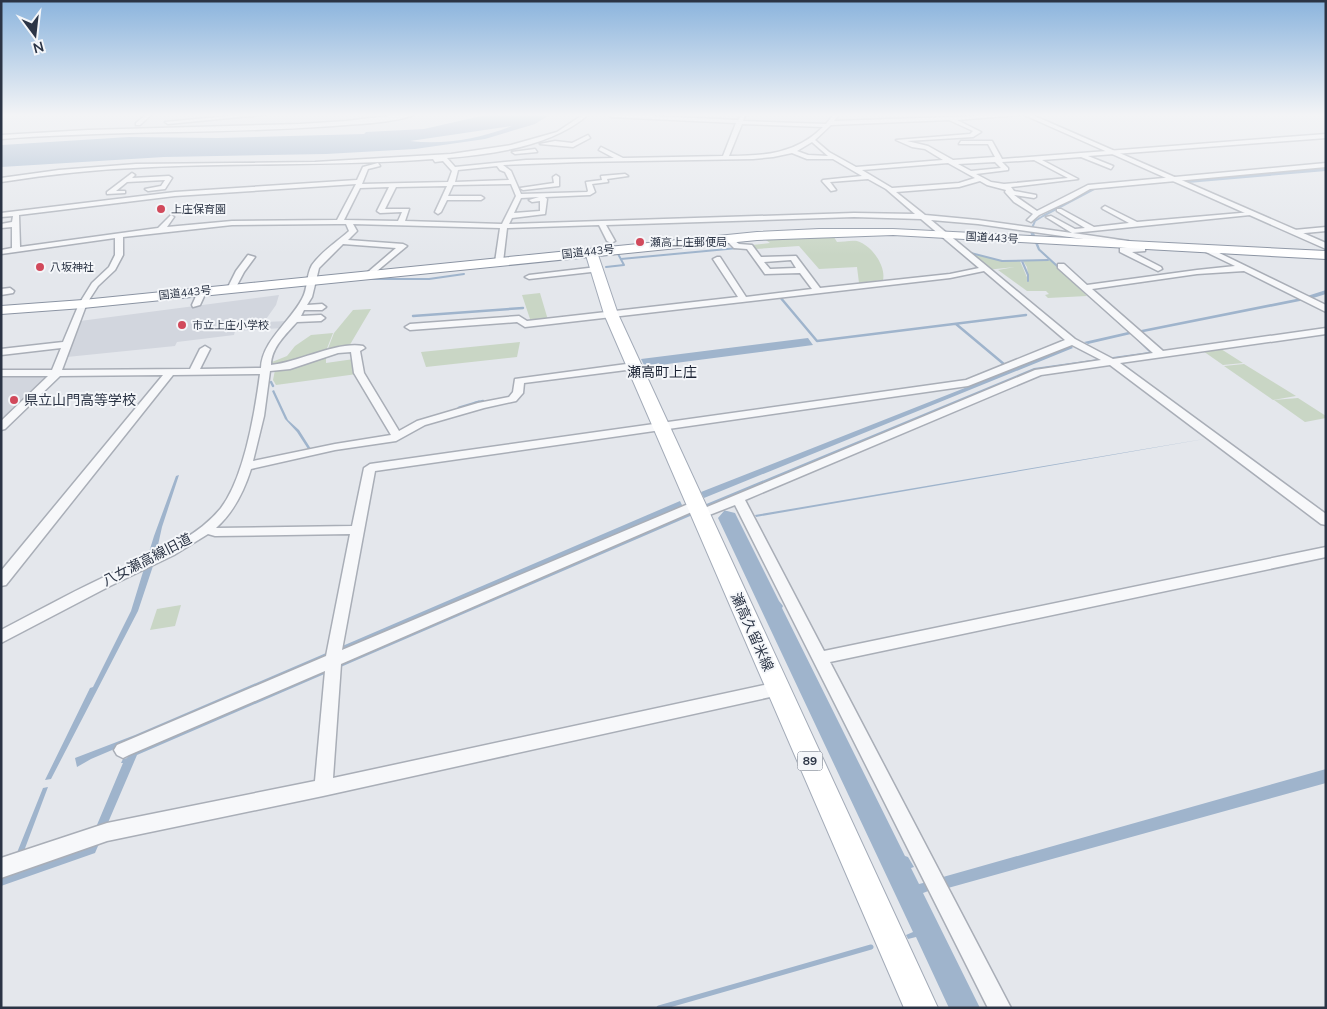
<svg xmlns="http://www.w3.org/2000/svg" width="1327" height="1009" font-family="'Nunito Sans','Noto Sans JP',sans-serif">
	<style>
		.built { fill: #d2d6de }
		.green { fill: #c9d6c5 }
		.water { fill: #9fb4cc; fill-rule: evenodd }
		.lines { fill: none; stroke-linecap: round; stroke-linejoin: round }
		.stream-far4 { stroke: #9fb4cc; stroke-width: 1 }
		.stream-far3 { stroke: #9fb4cc; stroke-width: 2 }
		.stream-far2 { stroke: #9fb4cc; stroke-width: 2.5 }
		.stream-far1 { stroke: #9fb4cc; stroke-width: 3 }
		.stream { stroke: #9fb4cc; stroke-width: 5 }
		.minor-casing { stroke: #a9aeb7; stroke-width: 3 }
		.tertiary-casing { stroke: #a9aeb7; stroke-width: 3 }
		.primary-casing { stroke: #a3abb8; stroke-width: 2 }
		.trunk-casing { stroke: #8b94a3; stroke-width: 2 }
		.minor { fill: #f7f8fa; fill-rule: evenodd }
		.tertiary { fill: #f7f8fa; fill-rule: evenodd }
		.primary { fill: #fff; fill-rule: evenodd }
		.trunk { fill: #fff; fill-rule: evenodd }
		.poi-dot { fill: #d1495b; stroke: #f4f6f9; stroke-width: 2 }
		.labels { text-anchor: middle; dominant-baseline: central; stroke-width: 4; stroke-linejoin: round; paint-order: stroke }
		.far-poi-label { font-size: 11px; fill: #2b3445; stroke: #f4f6f9; text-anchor: start }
		.far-street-label { font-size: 11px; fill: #2b3445; stroke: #f4f6f9 }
		.shield { fill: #f4f6f9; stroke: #676e7b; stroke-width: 1 }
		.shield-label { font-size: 12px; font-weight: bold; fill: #2b3445 }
		.far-quarter-label { font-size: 14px; fill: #1d2536; stroke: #f4f6f9 }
		.poi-label { font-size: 14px; fill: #2b3445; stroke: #f4f6f9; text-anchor: start }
		.street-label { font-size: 14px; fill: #2b3445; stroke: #f4f6f9 }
	</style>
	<rect width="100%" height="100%" fill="#e4e7ec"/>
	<path class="built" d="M279,295L276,305L264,322L289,321L283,328L235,331L234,335L177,342L175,346L67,357L80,321Z
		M1,374H54L1,425Z"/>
	<path class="green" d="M832,234L837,242C843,242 851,240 857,241C873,246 886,267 883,280L859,283L857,267L819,269L799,246L755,249L752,245L770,243L763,238Z
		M969,253L1002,261H1020L1029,282L1027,267L1023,261L1050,260L1087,296L1048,298L1045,295L1049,294L1046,291H1027L998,270L1015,267L986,270Z
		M540,293L548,320L531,322L522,295Z
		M371,309L348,348L327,351L334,333L353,310Z
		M333,333L326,351L272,367V362L287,356L295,346L311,335Z
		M520,342L517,357L426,367L421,352Z
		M1221,349L1243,363L1223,365L1203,351Z
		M326,355V363L354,359L357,374L276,385L273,380L275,370Z
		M1244,364L1296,396L1273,400L1224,366Z
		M1298,398L1326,416V418L1305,422L1274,400Z
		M181,605L175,626L150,630L157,609Z"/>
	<path class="water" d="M490,114H551L535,124L485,139L415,149L326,154L164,157L1,167L2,145L129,137L218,138L364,134L366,132L424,129ZM512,126C479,139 444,145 410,141Z
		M1326,167V171L1188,183L1181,179Z
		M1033,230L1040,249L1131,332L1301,298L1326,290V294L1310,299L1134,334L1154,352L1326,329L1039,370L711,507L137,755L95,853L1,886V878L8,875L43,788L48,787L24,851L26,869L84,849L94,832L123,763H121L123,759L127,758L129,753L704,505L1034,368L1149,352L1131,334L1088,344L1084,342L1128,332L1038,250L1032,236L1029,235H1031L1030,231Z
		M808,338L813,345L660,365L659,363L645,367L641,359Z
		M1071,346L1073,348L704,498L701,492Z
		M274,390L288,420L299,430L311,449L393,435L418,420L462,407L418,422L396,435L251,462L308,449L297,432L285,419L272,391Z
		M1210,438L756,517L755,515Z
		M179,475L162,527L154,563L138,611L51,779L45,780L90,688L93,687L131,611L154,536L176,476Z
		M680,501L683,507L91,759L77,767L75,758L135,735Z
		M723,510L735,513L779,601L783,606L782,608L905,856L908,857L914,867L911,868L919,884L927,882L931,890L923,893L980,1008H949L916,937L908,939L906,935L913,932L718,518L724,511Z
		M1326,769V783L948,888L943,877Z"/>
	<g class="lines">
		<path class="stream-far4" d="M1103,188L1188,180"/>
		<path class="stream-far3" d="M1103,188L1113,187
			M1032,228L1035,221L1043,216L1096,188
			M967,252L1002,261L1048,260
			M621,259L738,248
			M1022,261L1028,275V281
			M606,267L624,265L617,252
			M369,279H429L464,274"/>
		<path class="stream-far2" d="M780,297L817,341L1026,315
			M413,316L523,308
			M956,324L1005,365
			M271,382L273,386
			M475,403L483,401"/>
		<path class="stream-far1" d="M459,408L479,402"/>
		<path class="stream" d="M659,1008L871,947"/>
		<g class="minor-casing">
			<path id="minor" d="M147,114H152L140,125H136V123Z
				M249,114H270L168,124L165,122Z
				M404,114H415C398,123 353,124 333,126C223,134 112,130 1,139V135L88,130L300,124L346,121Z
				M584,114H589C553,146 495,154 447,158L455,167L526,160L614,158L599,150L601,147L623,158L723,156L736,123L611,117L613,114L738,120L742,114L745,116L743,121L826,124L834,114H839L834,121L1029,114L957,120L981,132L973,137L907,141L928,146L953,160L995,157L988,144H959L961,141H992L1002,159L1326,134V138L1088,156L1113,166L1111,169L1081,157L1042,160L1078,179L1011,187L1014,191L1036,195V197L1034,198L1014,195L1037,211L1088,185L1326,163V167L1090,189L1071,200L1039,215L1031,222L1027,220L1033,214L1014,202L1005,192L1006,190L987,185L980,181L959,187L896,192L925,215L978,220L1072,233L1046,217L1051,216L1075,229L1085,228L1057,211V209H1061L1094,227L1129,223L1103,209L1102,208L1105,206L1137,222L1252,212V214L1250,215L1073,233L1128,241L1145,247V251L1132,252L1161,267L1162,269L1158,271L1120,252V248L1132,247L1126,245L978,224L931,220L1075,339L1113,359L1153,353L1058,268V264H1064L1087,285L1197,270L1235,266L1206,252L1205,250L1209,248L1326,305V312L1244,271L1197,274L1092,289L1163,351L1326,328V334L1120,363L1326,514V525L1321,524L1110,365L1041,375L745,500L824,651L1326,547V557L830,662L1011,1008H988L735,505L699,519L693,515L695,512L1035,370L1101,360L1072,345L968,386L375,471L342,650L686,505L690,504L696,508L694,511L341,664L333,778L778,682L784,684L786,689L784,694L323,796L107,841L1,878V858L107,823L315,781L325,671L129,755L123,758L117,755L114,750L117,745L326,656L350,534L215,536L208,534L174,555L110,586L1,643V630C34,613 66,595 100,579C140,559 192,544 221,508C244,478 255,412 260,374L173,375L6,585L1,586V571L163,375L60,376L5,429L1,430V421L48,376H1V370H52L61,348L1,355V349L63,342L79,304L92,283L109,267L115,255V238L1,254V250L12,248V227L1,228V224L12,222L13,216L1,217V213L175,192L357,180L363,167L378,163L380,166L368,169L362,184L448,182L452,171L443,161L435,162L433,159C339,166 246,163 152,167C102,169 51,174 1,182V178L59,170L136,164L315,162L451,154L511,145L557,132ZM949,120L973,131L970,134L896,140L912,147L925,149L943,160L856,167L829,152L815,140L831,125ZM742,124L823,127C796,154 764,156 729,156ZM812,142L828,156L808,155L797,151ZM792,153L807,159H833L862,176L823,180L822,181L831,191L836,190L830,182L868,179L886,189L915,214L854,213L509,224L512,218L545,214L547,199L545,197L590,195L595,192L592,184L608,182L607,179L628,176L625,174L601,176L602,180L586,182L588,191L587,192L521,194L511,171L503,165L580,162L753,159L773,157ZM1034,160L1068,178L1004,184L991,182L976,174L1008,170V168L1002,162ZM995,162L1001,168L971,171L958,164ZM948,163L975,178L959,183L892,188L862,170ZM497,166L500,170L505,172L509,180L455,182L458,170ZM356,184L337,220L232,221L167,227L174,217L171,215L158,228L20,247L19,215L175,196ZM511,184L516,196L502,224L405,221L409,209H385L396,187L447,186L435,212L438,214L441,212L447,200H481L484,198L481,196H448L453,185ZM389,187L377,211L380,213L402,212L398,221L344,220L360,188ZM539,197L529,200L532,202L540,201V211L514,213L521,198ZM854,217L921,219L979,268L950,274L820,288L796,256L761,257L752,245L739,244L731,238H728V242L734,248L747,249L765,274L800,273L812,289L746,297L720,257H717L713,259L738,297L527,321L519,316L410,324L405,327L410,330L517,322L525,327L950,278L984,271L1065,340L966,380L370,464L364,468L352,526L216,528C234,512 244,491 251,469L335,450L396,441L425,425L484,408L516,401L523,393L524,383L634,369L639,366L634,363L515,379L513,392L509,397L478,403L417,421L399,431L364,373L360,351L365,348L363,346C338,341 299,362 271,365C271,348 286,334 297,322L321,321L325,318L321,315L301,316L304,310H322L326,307L322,304L307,305L312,297L319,268L343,244L396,248L368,272L367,274L371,276L407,246L403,244L348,240L357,231L353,224L500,228L495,262L499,264L503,262L507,228L599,225L607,241L611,243L615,241L606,225ZM336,224H346L349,231C338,241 321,252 312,265C306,275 308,289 302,299C290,322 262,341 261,368L200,369L210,349L205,346L200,349L190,369L62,370L87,303L98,286L115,270L123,255V237L232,225ZM791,260L796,268L770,269L764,262ZM351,352L354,373L391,435L335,444L253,461L264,416L270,371L290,369L338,353Z
				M588,135L590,138L573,147L540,144L555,141L572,143Z
				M535,149L537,152L515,154L512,152Z
				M132,173L135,175L132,178L169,176L172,178L165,189L148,191L145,189L161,186L165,180L127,182L116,191H125V193L107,194V192Z
				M556,175L559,177V186L523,190L520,188L554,183L553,177Z
				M1326,227V231L1294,234L1290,232L1294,230Z
				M248,255L255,257L244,272L234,291H228L227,289L236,271Z
				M597,267L601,269L600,271L529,279L525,277L529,275Z
				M10,288L14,291L13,293L1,295V289Z
				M202,289L206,292L200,305L193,307L192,305L198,292Z"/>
		</g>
		<g class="tertiary-casing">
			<path id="tertiary" d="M1022,114H1030L1326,243V249Z"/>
		</g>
		<g class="primary-casing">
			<path id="primary" d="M591,249L597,252L618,314L938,1008H904L604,314L585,252Z"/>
		</g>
		<g class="trunk-casing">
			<path id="trunk" d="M819,229H893L1326,251V259L893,235L757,240L83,308L1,314V306L83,300L757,232Z"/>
		</g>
		<use href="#minor" class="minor"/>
		<use href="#tertiary" class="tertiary"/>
		<use href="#primary" class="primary"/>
		<use href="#trunk" class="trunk"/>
	</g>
	<linearGradient id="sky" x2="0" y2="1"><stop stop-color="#8bb4dd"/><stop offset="0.45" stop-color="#f3f4f6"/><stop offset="1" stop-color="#f3f4f6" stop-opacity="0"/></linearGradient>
	<rect width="1327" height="255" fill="url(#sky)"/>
	<g class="poi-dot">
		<circle cx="161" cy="209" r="5"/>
		<circle cx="640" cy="242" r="5"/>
		<circle cx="40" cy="267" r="5"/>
		<circle cx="182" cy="325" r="5"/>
		<circle cx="14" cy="400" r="5"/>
	</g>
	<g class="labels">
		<g class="far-poi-label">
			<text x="171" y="209">上庄保育園</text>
			<text x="650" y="242">瀬高上庄郵便局</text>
			<text x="50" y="267">八坂神社</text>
			<text x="192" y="325">市立上庄小学校</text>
		</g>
		<g class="far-street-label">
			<text transform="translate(992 238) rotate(3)">国道443号</text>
			<text transform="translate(588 252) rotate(-6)">国道443号</text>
			<text transform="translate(185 293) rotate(-6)">国道443号</text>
		</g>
		<rect class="shield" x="797.5" y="751.5" width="25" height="19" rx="4"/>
		<g class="shield-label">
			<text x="810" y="761">89</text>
		</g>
		<g class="far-quarter-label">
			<text x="662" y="372">瀬高町上庄</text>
		</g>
		<g class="poi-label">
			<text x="24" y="400">県立山門高等学校</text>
		</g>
		<g class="street-label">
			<text transform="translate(147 560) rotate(-27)">八女瀬高線旧道</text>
			<text transform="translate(752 632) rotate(66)">瀬高久留米線</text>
		</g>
	</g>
	<rect width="1327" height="1009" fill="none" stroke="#2b3445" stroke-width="5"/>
	<g transform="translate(35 35) rotate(165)" stroke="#f4f6f9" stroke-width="4" paint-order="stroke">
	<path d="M0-4L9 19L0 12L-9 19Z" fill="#2b3445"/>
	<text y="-8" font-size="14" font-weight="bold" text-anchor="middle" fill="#2b3445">N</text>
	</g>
</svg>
